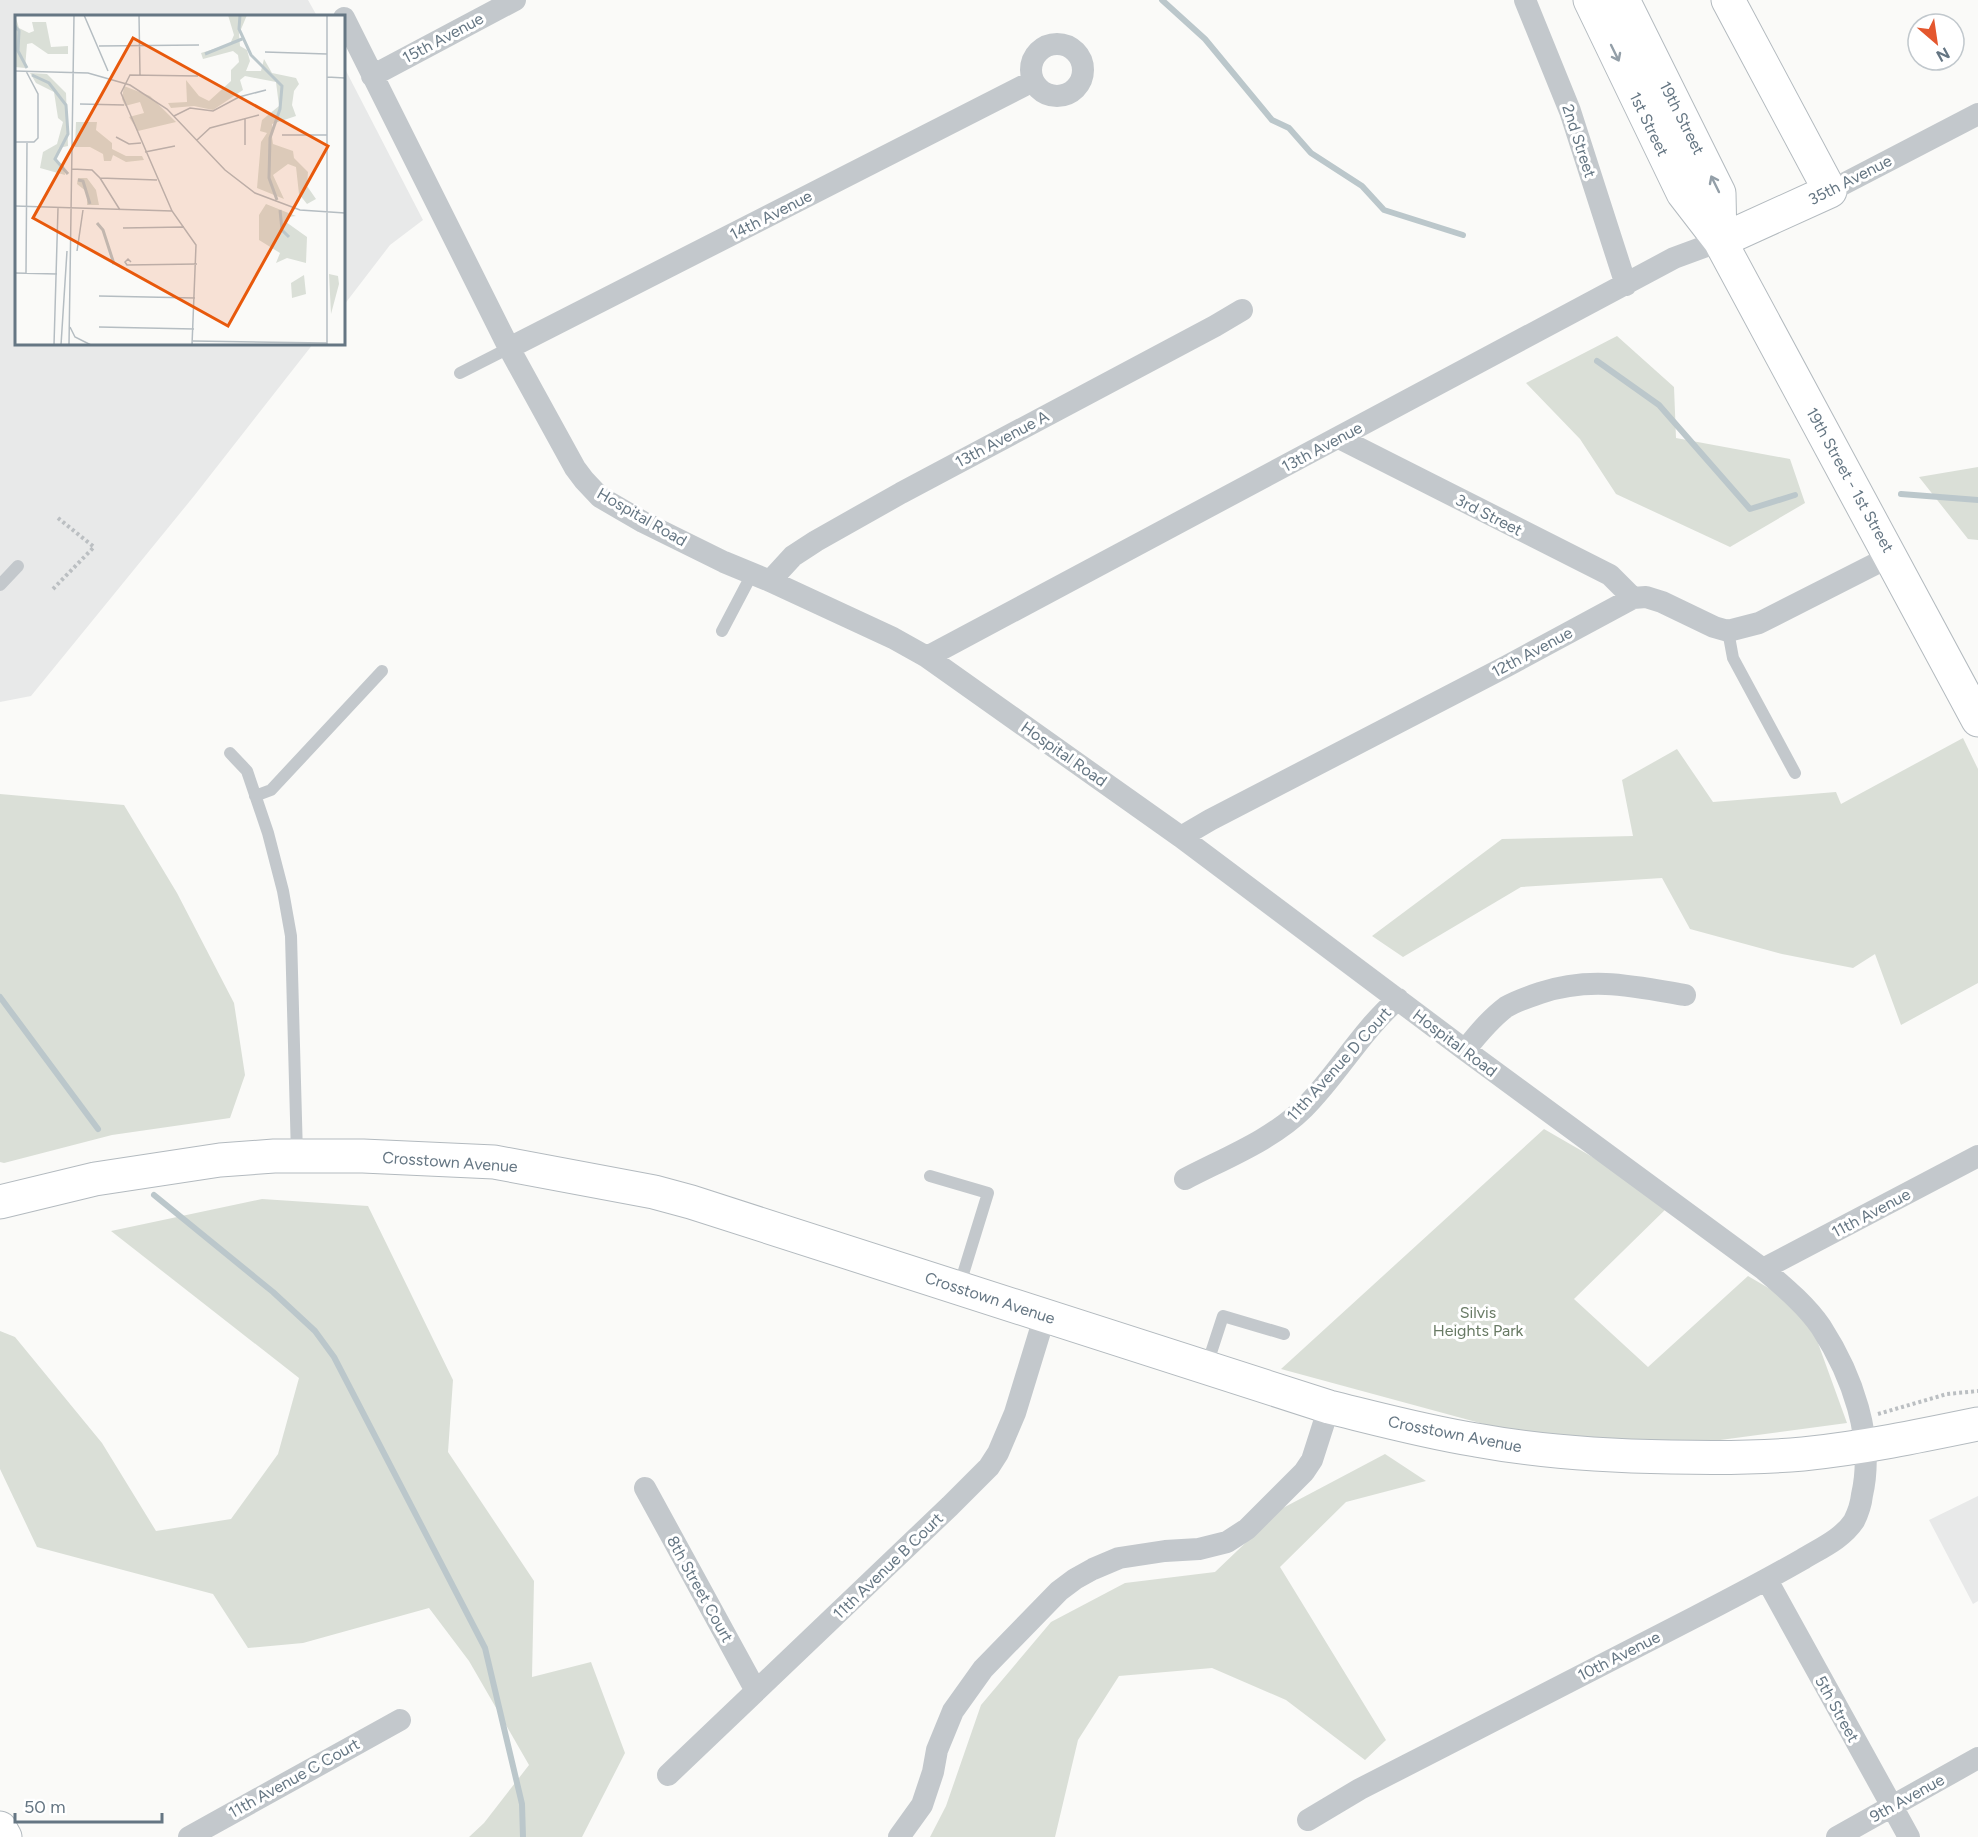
<svg xmlns="http://www.w3.org/2000/svg" width="1978" height="1837" font-family="Figtree,sans-serif">
	<style>
		.built { fill: #e8e9e9 }
		.green { fill: #dadfd7 }
		.lines { fill: none; stroke-linecap: round; stroke-linejoin: round }
		.stream { stroke: #bbc7cb; stroke-width: 6 }
		.secondary-casing { stroke: #b3babf; stroke-width: 35 }
		.path { stroke: #bbbfc2; stroke-width: 4; stroke-dasharray: 3 3; stroke-linecap: butt }
		.lane { stroke: #c3c8cc; stroke-width: 12 }
		.street { stroke: #c3c8cc; stroke-width: 22 }
		.secondary { stroke: #fff; stroke-width: 33 }
		.oneway { stroke: #939fa8 }
		.labels { text-anchor: middle; dominant-baseline: central; stroke-width: 6; stroke-linejoin: round; paint-order: stroke }
		.street-label { font-size: 16px; fill: #657683; stroke: #fff }
		.park-label { font-size: 16px; fill: #687a64; stroke: #fff }
		.inset-river { fill: none; stroke: #bbc7cb; stroke-width: 3 }
		.inset-road { fill: none; stroke: #b5bdc2; stroke-width: 1.5 }
		.view { fill: #e8590c; fill-opacity: 0.15; stroke: #e8590c; stroke-width: 3 }
		.inset-edge { fill: none; stroke: #657683; stroke-width: 3 }
	</style>
	<rect width="100%" height="100%" fill="#fafaf8"/>
	<path class="built" d="M0,0H308L317,16H16V344H313L194,496L31,696L0,702Z
		M344,67L423,220L390,245L344,305Z
		M1978,1496V1601L1973,1604L1929,1520Z"/>
	<path class="green" d="M1617,336L1674,387L1676,438L1790,459L1805,503L1730,547L1616,494L1580,439L1526,383Z
		M1978,467V540L1968,539L1919,477Z
		M1963,738L1978,769V983L1901,1025L1875,954L1853,968L1782,954L1690,929L1662,878L1521,887L1403,957L1372,936L1502,839L1633,836L1622,780L1677,749L1713,802L1836,792L1841,804Z
		M0,794L124,805L177,893L234,1003L245,1075L230,1118L112,1135L4,1163L0,1162Z
		M1544,1129L1672,1203L1574,1299L1648,1367L1748,1276L1806,1310L1847,1423L1601,1456L1281,1369Z
		M262,1199L368,1206L453,1380L448,1452L534,1581L532,1677L591,1662L625,1753L582,1837H469L484,1823L529,1765L469,1661L429,1608L303,1643L248,1648L213,1594L37,1547L0,1469V1331L15,1337L102,1443L156,1531L231,1519L278,1454L299,1378L111,1231Z
		M1385,1454L1426,1481L1346,1502L1280,1567L1386,1740L1365,1760L1286,1700L1212,1668L1119,1676L1078,1740L1055,1837H930L946,1806L981,1705L1051,1622L1125,1583L1215,1572L1281,1509Z"/>
	<g class="lines">
		<path class="stream" d="M1162,0L1205,39L1272,120L1289,128L1311,153L1362,186L1384,210L1463,235
			M1597,361L1659,405L1750,509L1795,495
			M1901,494L1978,500
			M0,997L98,1129
			M154,1195L273,1292L315,1331L334,1357L485,1648L522,1804L523,1837"/>
		<g class="secondary-casing">
			<path id="secondary" d="M1590,0L1683,193L1720,241L1978,720
				M1623,0L1719,193L1720,241
				M1720,241L1830,191L1728,0
				M0,1202L95,1179L220,1160L274,1156H363L494,1162L654,1192L691,1202L1329,1407C1378,1419 1426,1432 1476,1440C1541,1452 1605,1456 1671,1457C1715,1458 1759,1458 1803,1454C1862,1448 1920,1436 1978,1424
				M0,1828L5,1837"/>
		</g>
		<path class="path" d="M53,589L94,547L58,518
			M1878,1414L1947,1394L1978,1391"/>
		<path class="lane" d="M460,373L509,348
			M0,585L18,566
			M722,631L752,574
			M1728,631L1733,658L1795,773
			M230,753L247,771L268,833L283,891L291,936L297,1155
			M255,796L271,790L382,671
			M930,1176L988,1193L959,1287
			M1207,1365L1223,1316L1284,1334"/>
		<path class="street" d="M1525,0L1570,111L1626,285
			M344,18L509,348L575,468L584,480L600,497L643,522L724,562L770,581L893,638L927,657L1181,837L1465,1050L1763,1269C1784,1287 1806,1305 1821,1327C1852,1375 1875,1438 1862,1495C1861,1504 1858,1513 1854,1521C1842,1539 1821,1548 1803,1559C1768,1579 1732,1598 1695,1617C1584,1674 1472,1732 1360,1789L1308,1820
			M1031 70a26 26 0 1 1 52 0a26 26 0 1 1-52 0Z
			M372,76L515,0
			M1830,191L1978,114
			M509,348L1033,81
			M1339,438L1610,575L1633,598
			M770,581L793,556L816,541L901,493L1215,326L1242,310
			M927,657L1674,258L1720,241
			M1181,837L1210,820L1507,666L1633,598L1646,597L1662,602L1714,627L1728,631L1759,623L1891,556
			M1465,1050C1477,1035 1490,1019 1506,1007C1516,1001 1528,997 1540,993C1591,976 1633,986 1685,995
			M1185,1179C1225,1158 1272,1140 1304,1108C1338,1074 1361,1031 1398,999
			M1763,1269L1978,1156
			M645,1488L756,1691
			M1767,1580L1909,1837
			M668,1775L950,1506L989,1467L998,1453L1015,1413L1045,1315
			M189,1837L400,1720
			M899,1837L922,1805L933,1772L937,1750L953,1711L983,1669L1059,1591L1075,1579L1093,1569L1119,1558L1165,1551L1199,1549L1227,1542L1247,1529L1304,1472L1312,1460L1329,1407
			M1837,1837L1978,1758"/>
		<use href="#secondary" class="secondary"/>
	</g>
	<defs><path id="oneway-shaft" d="M-6 0H5M1.5-3L5.5 0L1.5 3" fill="none" stroke-width="1.6" stroke-linecap="round" stroke-linejoin="round" transform="scale(1.5)"/></defs>
	<g class="oneway">
		<use href="#oneway-shaft" transform="translate(1615 53) rotate(64)"/>
		<use href="#oneway-shaft" transform="translate(1715 184) rotate(-116)"/>
	</g>
	<g class="labels">
		<g class="street-label">
			<text transform="translate(443 38) rotate(-28)">15th Avenue</text>
			<text transform="translate(1682 118) rotate(63)">19th Street</text>
			<text transform="translate(1649 124) rotate(64)">1st Street</text>
			<text transform="translate(1579 141) rotate(72)">2nd Street</text>
			<text transform="translate(1850 180) rotate(-27)">35th Avenue</text>
			<text transform="translate(771 215) rotate(-27)">14th Avenue</text>
			<text transform="translate(1002 439) rotate(-28)">13th Avenue A</text>
			<text transform="translate(1322 447) rotate(-28)">13th Avenue</text>
			<text transform="translate(1850 480) rotate(61)">19th Street - 1st Street</text>
			<text transform="translate(1489 515) rotate(27)">3rd Street</text>
			<text transform="translate(642 517) rotate(30)">Hospital Road</text>
			<text transform="translate(1532 652) rotate(-28)">12th Avenue</text>
			<text transform="translate(1064 754) rotate(35)">Hospital Road</text>
			<text transform="translate(1455 1043) rotate(37)">Hospital Road</text>
			<text transform="translate(1339 1064) rotate(-48)">11th Avenue D Court</text>
			<text transform="translate(450 1162) rotate(4)">Crosstown Avenue</text>
			<text transform="translate(1871 1213) rotate(-28)">11th Avenue</text>
			<text transform="translate(990 1298) rotate(18)">Crosstown Avenue</text>
			<text transform="translate(1455 1434) rotate(11)">Crosstown Avenue</text>
			<text transform="translate(888 1566) rotate(-44)">11th Avenue B Court</text>
			<text transform="translate(700 1589) rotate(61)">8th Street Court</text>
			<text transform="translate(1619 1656) rotate(-27)">10th Avenue</text>
			<text transform="translate(1837 1709) rotate(61)">5th Street</text>
			<text transform="translate(294 1778) rotate(-29)">11th Avenue C Court</text>
			<text transform="translate(1907 1798) rotate(-29)">9th Avenue</text>
		</g>
		<g class="park-label">
			<text x="1478" y="1312">Silvis<tspan x="1478" dy="18">Heights Park</tspan></text>
		</g>
	</g>
	<g transform="translate(15 15)">
		<rect width="330" height="330" fill="#fafaf8"/>
		<path d="M0,0L4,13L14,18L19,16L17,7H31L36,32L53,31V39H33L17,28L12,29L10,53L0,52ZM213,0H232L224,19L225,31L232,35L235,46L231,56H246L249,44L257,58L281,63L284,69L279,76L277,90L281,101L257,109V122L258,129L278,136L279,143L293,157L292,171L301,184L292,189L284,179L281,152L273,149L258,160L269,184L242,173L246,127L252,118L245,116L247,105L264,91L261,67L230,61L225,65L228,75L198,95L179,91L156,93L153,88L172,87L171,65L184,81L194,86L216,66V55L224,47L223,40L218,36L188,44L186,38L215,29L219,20ZM15,58L32,59L51,78L53,131L44,133L41,146L49,151L50,160L25,153L28,137L42,129L48,107L43,103L39,77L21,68ZM109,71L135,81L161,107L123,116L114,102L129,98L125,87L110,91L107,84ZM61,107H82L81,115L97,128V134L111,141H127L129,145L111,147L98,140L96,146H89L88,139L75,132H60ZM63,163H72L81,175L84,190H72V177L62,169ZM251,189L281,201L273,202L271,207L292,222L291,248L272,243L261,248L265,238L244,225V200ZM314,259L323,261L324,269L316,299ZM289,260L291,279L277,283L276,268Z" fill="#dadfd7"/>
		<path class="inset-river" d="M225,0L224,14L236,40L267,71L265,94L255,123L254,163L262,185M0,11L4,16L3,36L12,53M190,39L227,24M17,60L34,68L51,90L53,119L40,144L53,159M63,165L68,166L75,189M265,195L267,215L274,222M82,208L88,215L99,249"/>
		<path class="inset-road" d="M69,0L93,56M124,0L125,60M84,31L184,30M250,37L312,39M0,56L73,58L115,70L152,94L210,155L240,178L285,195L330,198M312,62L330,63M65,89L109,90M159,101L175,93L198,96L224,82L251,75M267,120H312M101,122L114,129L126,128M182,125L195,113L244,100M0,127H19L23,123V79L11,56M230,130V104M130,137L160,131M57,154L77,155L85,163L142,165M85,163L105,195M0,191L157,196M108,213L169,212M62,236L68,195M116,247L113,244L110,247L112,250L182,249M0,258L42,259M11,258L12,128M84,281L180,283M55,312L60,322L76,330M84,312L179,314M178,326L312,328M39,330L43,193M46,330L52,236M54,330L59,0M177,330L181,230L157,196L106,78L115,60L183,61M312,330V0"/>
		<path class="view" d="M118,23L313,131L213,311L18,203Z"/>
		<rect width="330" height="330" class="inset-edge"/>
	</g>
	<g transform="translate(1936 42) rotate(151)"><circle r="28" fill="#ffffff" stroke="#c1c8cd" stroke-width="1.5"/>
	<path d="M0-4.5L10 22L0 15L-10 22Z" fill="#e4572e"/>
	<text y="-9" font-size="16" font-weight="bold" text-anchor="middle" fill="#657683">N</text>
	</g>
	<path d="M15 1813v9h147v-9" fill="none" stroke="#657683" stroke-width="3"/>
	<text x="24" y="1813" font-size="18" fill="#657683" stroke="#ffffff" stroke-width="4.5" paint-order="stroke">50 m</text>
</svg>
